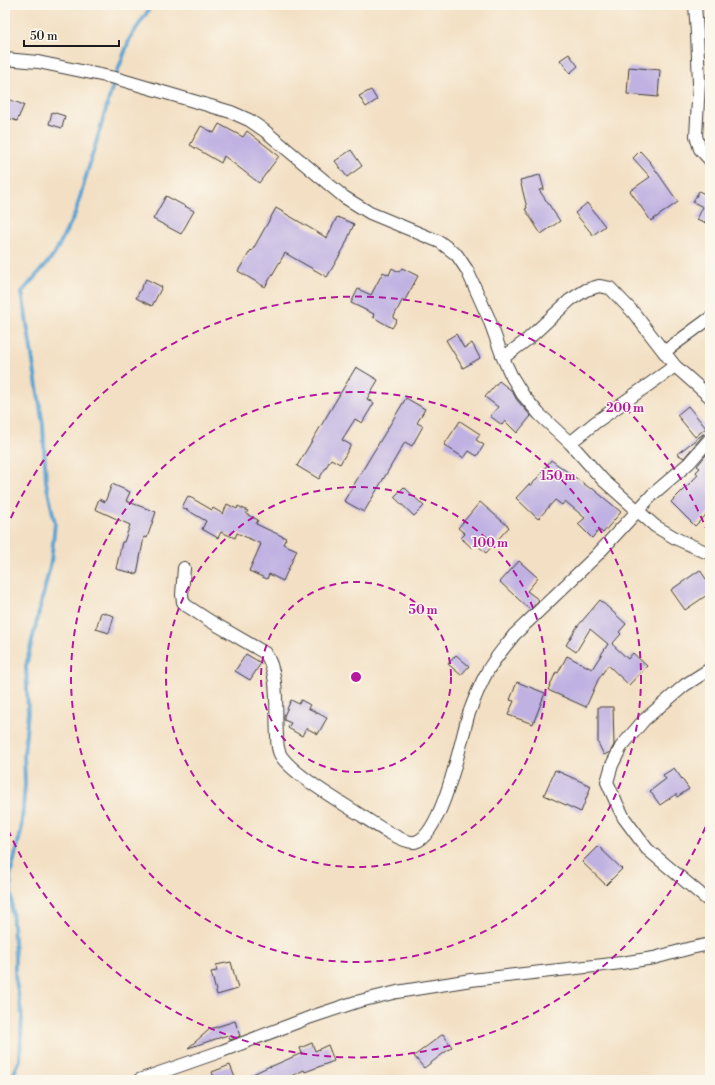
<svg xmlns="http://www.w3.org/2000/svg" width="715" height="1085" font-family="'Libre Bodoni',serif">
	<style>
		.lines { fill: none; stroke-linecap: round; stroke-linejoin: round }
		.stream { stroke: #59a2d0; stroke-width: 4 }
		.building { fill: #bfb1e2 }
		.street-casing { stroke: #3c3935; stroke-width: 14 }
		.street { stroke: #fff; stroke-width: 12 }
		.ring { fill: none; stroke: #b5179e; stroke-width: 2; stroke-dasharray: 7 5 }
		.centre { fill: #b5179e; stroke: #fbf7ec; stroke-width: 2 }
		.ring-label { font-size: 12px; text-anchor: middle; font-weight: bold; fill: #b5179e; stroke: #fbf7ec; stroke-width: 3; stroke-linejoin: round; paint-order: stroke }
	</style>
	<rect width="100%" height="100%" fill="#fbf7ec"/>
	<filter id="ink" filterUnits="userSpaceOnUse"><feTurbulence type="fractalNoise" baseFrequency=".025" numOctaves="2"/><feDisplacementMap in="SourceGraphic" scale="8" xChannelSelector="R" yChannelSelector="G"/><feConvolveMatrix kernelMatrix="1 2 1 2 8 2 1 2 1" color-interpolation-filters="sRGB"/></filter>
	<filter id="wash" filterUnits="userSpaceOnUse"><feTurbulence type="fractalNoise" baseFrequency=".012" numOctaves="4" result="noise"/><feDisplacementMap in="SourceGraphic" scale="16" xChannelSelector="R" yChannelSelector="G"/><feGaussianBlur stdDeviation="0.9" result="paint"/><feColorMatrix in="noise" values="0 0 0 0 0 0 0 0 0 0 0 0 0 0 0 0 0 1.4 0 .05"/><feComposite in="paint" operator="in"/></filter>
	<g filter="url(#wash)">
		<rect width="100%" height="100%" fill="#f3e0c4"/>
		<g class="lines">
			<path class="stream" d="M11,1080L20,1060L22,1016L15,976V956L10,876L21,831L25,785L24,755L28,712L26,666L51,562L55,523L46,482L43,425L22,292L54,255L75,214L115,78L130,38L152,5"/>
		</g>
		<g id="blocks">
			<path class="building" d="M569,54L578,66L570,73L560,60Z
				M629,67L660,70L658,97L627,94Z
				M371,90L377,100L366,107L359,96Z
				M5,98L24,105L17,121L5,117Z
				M52,112L65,116L62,128L49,124Z
				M219,124L243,137L247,131L279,156L259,183L224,156L221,163L190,145L201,126L214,133Z
				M351,150L362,166L347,177L335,161Z
				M640,151L650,162L678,202L651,221L630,191L650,177L633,158Z
				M540,175L544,189L539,190L560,221L541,234L525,209L527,208L520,180Z
				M699,191L708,196L710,192V225L697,219L703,207L693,202Z
				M166,196L194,211L181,234L153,219Z
				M587,203L605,226L593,235L575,213Z
				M276,208L327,238L337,217L354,224L344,248L327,277L285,253L265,287L238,271L251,250L252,251Z
				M392,268L399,272L402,268L418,276L405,300L403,299L393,318L397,320L392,328L373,317L374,314L351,303L358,289L371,295L383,272L389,275Z
				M146,279L162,287L152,306L136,298Z
				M456,334L464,348L472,343L480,358L463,368L446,340Z
				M356,367L378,380L367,399L374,403L362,423L355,419L342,440L351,445L340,464L331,459L319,479L297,466Z
				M499,381L512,391L517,400L531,416L517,433L505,421L502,425L490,416L498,407L485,397Z
				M406,398L425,409L417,423L423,426L412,446L405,442L364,512L344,501Z
				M688,406L706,428L695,437L677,415Z
				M460,421L480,434L476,440L484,445L477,456L469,451L464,458L444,445Z
				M703,434H704L684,458L677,454Z
				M710,450V511L695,526L671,502L698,475L696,472L700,468L697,466Z
				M551,460L591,489L592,488L621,512L603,533L599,530L592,538L578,524L585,518L565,501L562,505L555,500L538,519L516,498L529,484L531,486Z
				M112,484L130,492L126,501L156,512L147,538L144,537L137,574L116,569L122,542H124L130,525L95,509L99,499L105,502Z
				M404,487L424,506L414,516L394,497Z
				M188,496L212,510L213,508L223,514L227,504L237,509L238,506L248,511L246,514L258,520L256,524L286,538L283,544L297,550L283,581L269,574L267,579L249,571L261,544L237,533L235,538L221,532L218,538L202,529L206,521L182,507Z
				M480,502L509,527L486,553L476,544L472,548L461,538L465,534L458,528Z
				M519,561L538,578L527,591L539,600L530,610L500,582Z
				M700,570L710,585V593L685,610L671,590Z
				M600,600L626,624L619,632L621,634L612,644L628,659L633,653L647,666L629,685L608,665L598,680L586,707L548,690L556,672L558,673L567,656L592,669L608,644L590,629L576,652L566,645L577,627Z
				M101,612L114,616L109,633L96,629Z
				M246,654L261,663L250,680L235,671Z
				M456,655L469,666L461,675L448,664Z
				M517,682L545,693L533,724L508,715L514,701L510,700Z
				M291,700L299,704L301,700L310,705L308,708L327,718L318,734L306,728L302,736L288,728L291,723L284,720V716Z
				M598,707H613L614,745L610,752L604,755L598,743Z
				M674,768L689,789L677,797L676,794L660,805L650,791L666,779L663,775Z
				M555,770L591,786L581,812L544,795Z
				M598,846L622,869L606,885L582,862Z
				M231,962L238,989L217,995L211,972L217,971L216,965Z
				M235,1021L240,1036L230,1040L228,1035L188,1048L210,1029Z
				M443,1034L452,1047L424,1068L414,1056Z
				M312,1043L315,1051L328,1045L334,1061L305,1072L304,1070L283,1080H240L270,1066V1067L302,1053L300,1048Z
				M230,1065L236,1080H215L212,1072Z"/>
		</g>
	</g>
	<g filter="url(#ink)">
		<use href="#blocks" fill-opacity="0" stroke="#3c3935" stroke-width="1"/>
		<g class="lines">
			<g class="street-casing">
				<path id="street" d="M695,5L697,33L699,83L696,136L700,149L710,160
					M5,59L38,62L115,78L231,112L249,120L265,131L344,197L370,213L440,242L457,255L467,270L489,319L503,358L512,377L523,395L539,414L570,443L603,480L655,526L677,539L710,554
					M664,352L710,318
					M503,358L528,339L570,300L586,290L599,286L610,288L633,312L675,366L710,397
					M570,443L596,422L675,366
					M184,568L182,595L183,602L187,606L210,621L265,653C280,673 275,712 277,736C277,742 278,751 281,756C294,775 339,801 359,814C370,821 403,844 415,842C442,835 461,741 468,716C473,702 480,685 487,672C494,659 505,647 514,635L596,556L653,494L689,463L710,439
					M710,669L685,685L644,720L621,747L612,765L607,782L617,804L624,818L647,849L710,902
					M139,1080L222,1051L311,1017L356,1002L397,992L471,980L621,963L654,958L691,948L710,944"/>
			</g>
			<use href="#street" class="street"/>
		</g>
	</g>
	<g class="ring">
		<circle cx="356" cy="677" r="95"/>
		<circle cx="356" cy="677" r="190"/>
		<circle cx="356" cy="677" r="285"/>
		<path d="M710 816A380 380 0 0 1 6 825M6 529A380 380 0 0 1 710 538"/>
	</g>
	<circle cx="356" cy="677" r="6" class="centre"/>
	<g class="ring-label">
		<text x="625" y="412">200 m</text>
		<text x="558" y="480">150 m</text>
		<text x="490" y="547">100 m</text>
		<text x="423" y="614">50 m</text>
	</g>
	<rect width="715" height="1085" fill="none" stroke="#fbf7ec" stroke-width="20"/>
	<path d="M24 40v6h95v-6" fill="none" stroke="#1c1c1c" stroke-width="2"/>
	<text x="30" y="40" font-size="12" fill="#1c1c1c" stroke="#fbf7ec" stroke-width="3" paint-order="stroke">50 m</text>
</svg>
